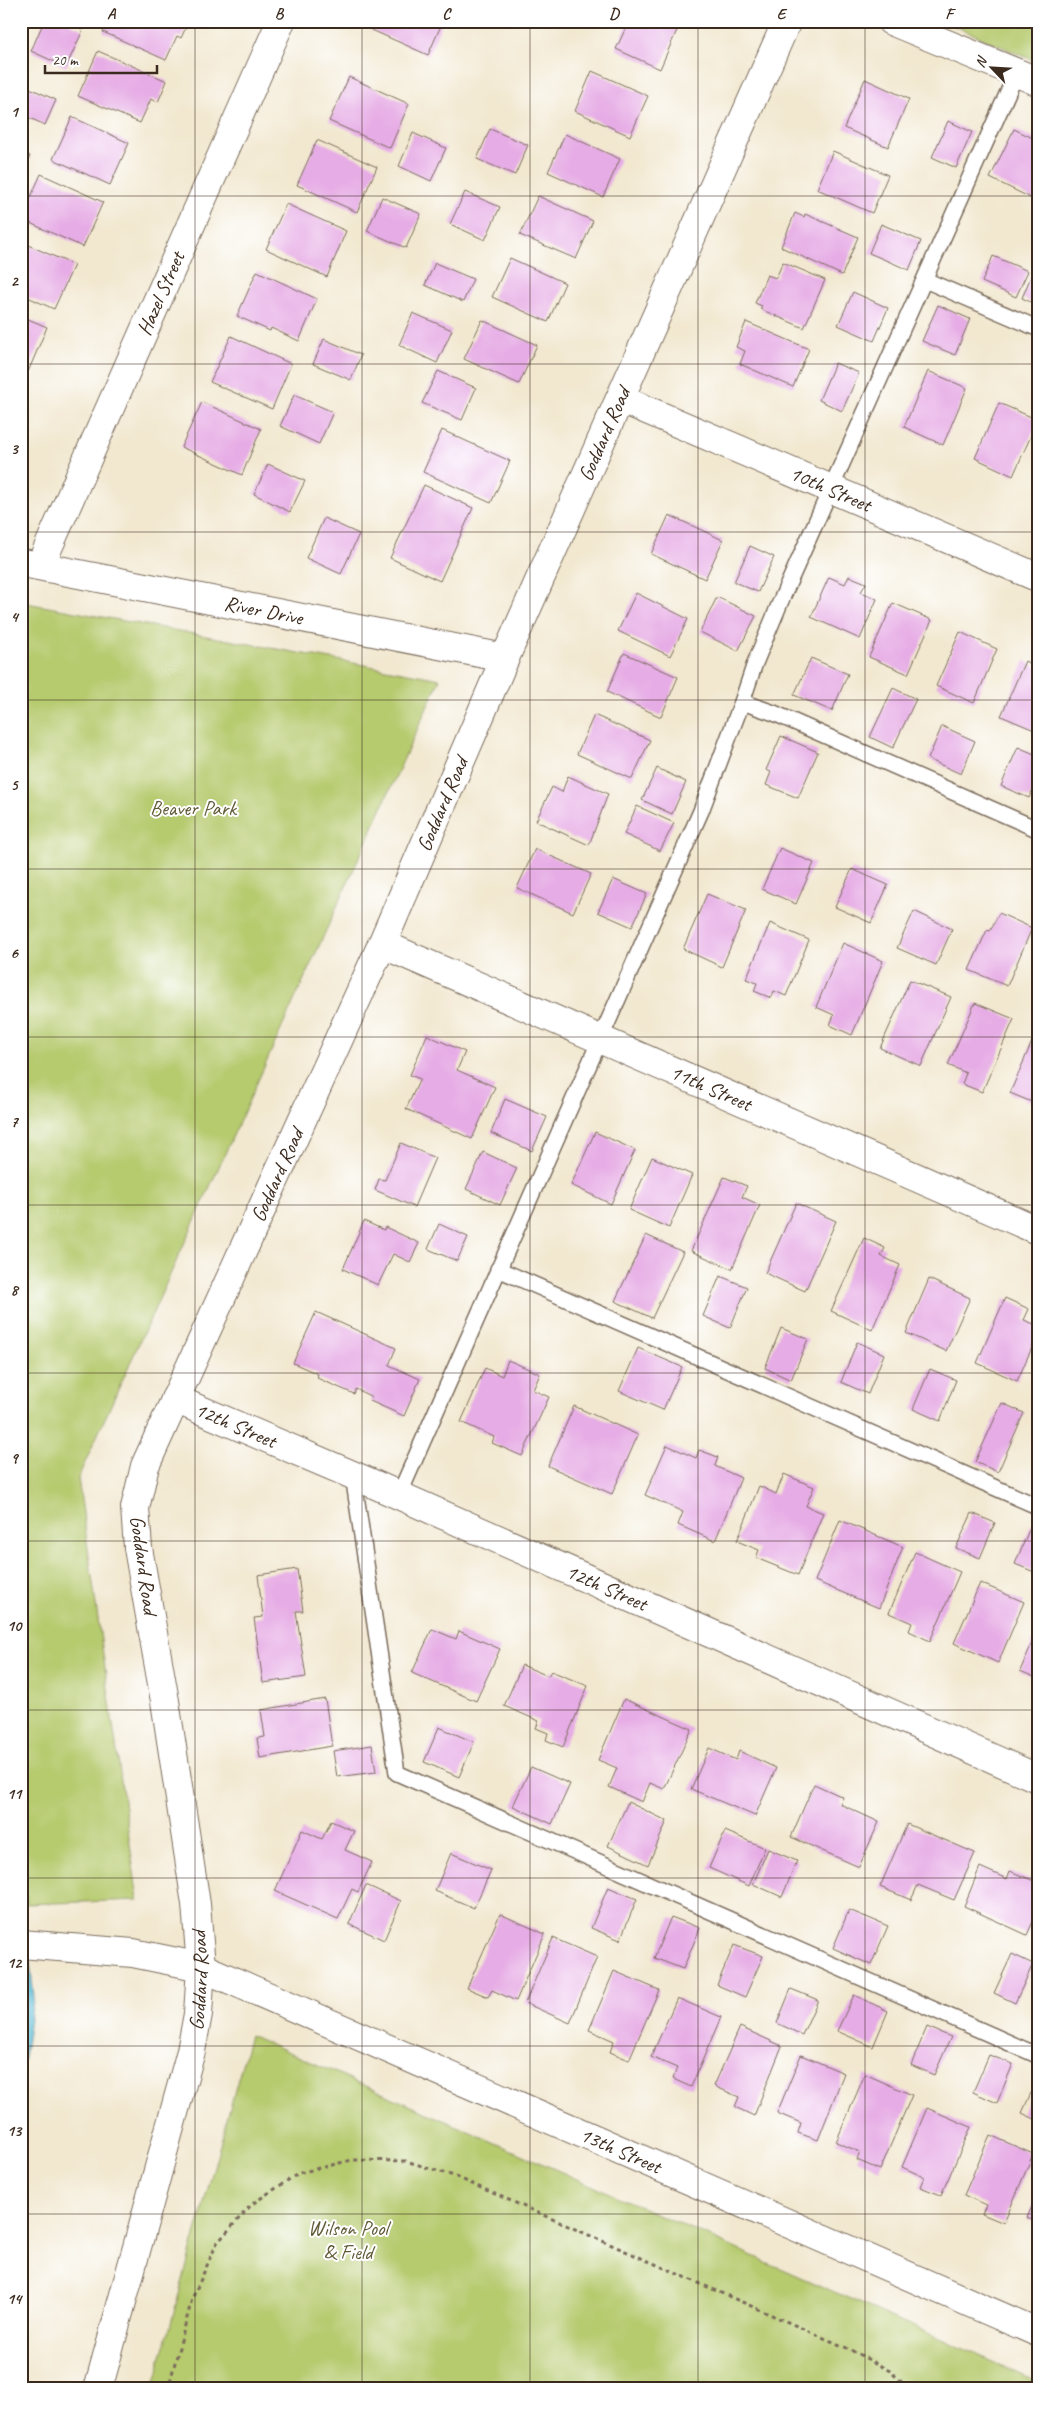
<svg xmlns="http://www.w3.org/2000/svg" width="1060" height="2410" font-family="Caveat,sans-serif">
	<style>
		.green { fill: #b6ca6e; stroke: #787a46 }
		.water { fill: #55b9d3; stroke: #487278 }
		.building { fill: #e6ace5 }
		.lines { fill: none; stroke-linecap: round; stroke-linejoin: round }
		.service-casing { stroke: #7b6c5c; stroke-width: 18 }
		.minor-casing { stroke: #7b6c5c; stroke-width: 30 }
		.tertiary-casing { stroke: #7b6c5c; stroke-width: 30 }
		.path { stroke: #7b6c5c; stroke-width: 3; stroke-dasharray: 4 4; stroke-linecap: butt }
		.service { stroke: #fff; stroke-width: 15 }
		.minor { stroke: #fff; stroke-width: 28 }
		.tertiary { stroke: #fff; stroke-width: 28 }
		.grid { fill: none; stroke: #3b2a1e; stroke-width: 1; stroke-opacity: 0.55 }
		.labels { text-anchor: middle; dominant-baseline: central; stroke-width: 4; stroke-linejoin: round; paint-order: stroke }
		.street-label { font-size: 21px; fill: #3b2a1e; stroke: #fff }
		.park-label { font-size: 21px; fill: #605a36; stroke: #fff }
		.neatline { fill: none; stroke: #3b2a1e; stroke-width: 2 }
		.grid-label { font-size: 16px; text-anchor: middle; font-weight: bold; fill: #3b2a1e }
	</style>
	<rect width="100%" height="100%" fill="#fff"/>
	<filter id="ink" filterUnits="userSpaceOnUse"><feTurbulence type="fractalNoise" baseFrequency=".02" numOctaves="2"/><feDisplacementMap in="SourceGraphic" scale="10" xChannelSelector="R" yChannelSelector="G"/><feConvolveMatrix kernelMatrix="1 2 1 2 8 2 1 2 1" color-interpolation-filters="sRGB"/></filter>
	<filter id="wash" filterUnits="userSpaceOnUse"><feTurbulence type="fractalNoise" baseFrequency=".0096" numOctaves="4" result="noise"/><feDisplacementMap in="SourceGraphic" scale="20" xChannelSelector="R" yChannelSelector="G"/><feGaussianBlur stdDeviation="1.12" result="paint"/><feColorMatrix in="noise" values="0 0 0 0 0 0 0 0 0 0 0 0 0 0 0 0 0 1.4 0 .05"/><feComposite in="paint" operator="in"/></filter>
	<g filter="url(#wash)">
		<rect width="100%" height="100%" fill="#f2e8d0"/>
		<path class="green" d="M943,21H1039V63Z
			M21,602L440,679L78,1478L138,1900L27,1904L21,1862Z
			M250,2035L1039,2382V2389H153Z"/>
		<path class="water" d="M21,1890L34,1995L21,2077Z"/>
		<g id="blocks">
			<path class="building" d="M44,21H65L83,30L66,67L31,51Z
				M108,21H189L181,38L177,36L166,60L103,32Z
				M368,21H443L428,55L365,27Z
				M629,21H681L660,69L616,49Z
				M98,51L167,81L158,102L151,99L140,123L78,96Z
				M592,71L648,96L630,136L575,111Z
				M349,77L409,104L390,148L329,121Z
				M865,79L909,99L888,147L844,128Z
				M21,84L56,100L45,125L21,114Z
				M72,117L129,143L110,185L53,159Z
				M948,121L972,132L956,168L932,157Z
				M490,129L528,145L515,175L477,159Z
				M1014,129L1039,141L1037,201L990,178Z
				M413,133L446,148L431,181L399,166Z
				M565,134L620,159L603,197L548,172Z
				M317,140L377,167L357,212L297,185Z
				M833,151L888,175L872,213L817,189Z
				M21,152L30,156L21,175Z
				M41,174L103,202L83,247L21,219Z
				M465,192L500,207L485,240L450,224Z
				M538,196L593,221L576,259L520,235Z
				M382,197L421,214L406,248L367,231Z
				M286,204L346,231L327,277L266,249Z
				M795,213L804,217L805,214L858,237L842,275L781,247Z
				M881,224L921,241L909,270L869,253Z
				M21,242L74,265L54,309L21,294Z
				M993,256L1028,271L1016,297L982,282Z
				M510,258L565,283L548,322L492,297Z
				M783,262L825,280L804,328L760,309L762,306L755,303L767,275L776,278Z
				M435,263L473,279L463,302L425,285Z
				M1036,264L1039,265V306L1022,298Z
				M257,271L317,299L299,341L271,328L270,331L237,316Z
				M853,292L888,308L874,341L838,325Z
				M938,305L970,319L955,355L922,341Z
				M413,313L452,330L437,363L399,345Z
				M21,316L47,327L28,372L21,369Z
				M482,320L537,345L519,384L464,359Z
				M746,322L809,349L793,387L740,364L745,351L736,347Z
				M231,336L291,364L272,409L210,382Z
				M324,339L361,355L351,380L313,364Z
				M835,363L859,373L842,411L819,400Z
				M438,371L476,388L462,420L422,403Z
				M928,371L967,388L943,445L904,427Z
				M294,395L333,412L319,444L280,426Z
				M202,402L261,429L242,475L181,447Z
				M999,403L1038,420L1013,476L975,458Z
				M442,430L510,461L491,503L423,472Z
				M268,464L305,481L290,512L254,494Z
				M424,485L473,508L440,581L390,558Z
				M669,515L723,540L705,579L651,554Z
				M324,518L359,534L341,574L306,558Z
				M750,546L774,557L758,592L734,582Z
				M849,576L866,583L861,592L877,599L860,639L811,617L829,577L845,584Z
				M636,593L688,619L670,656L618,631Z
				M717,597L756,616L738,651L700,632Z
				M893,603L932,620L908,674L869,657Z
				M960,632L997,649L974,703L936,686Z
				M624,653L678,677L661,717L607,692Z
				M811,658L848,674L832,711L794,695Z
				M1025,661L1039,668V732L1001,716Z
				M893,688L916,699L893,748L870,737Z
				M594,715L650,740L632,779L577,754Z
				M942,726L975,741L961,774L928,759Z
				M781,736L818,752L798,798L766,785L771,772L766,770Z
				M1018,747L1039,756V776L1029,798L1001,786Z
				M657,768L686,782L672,814L642,800Z
				M568,776L608,794L589,845L536,821L552,787L562,792Z
				M637,806L674,823L660,851L624,834Z
				M780,848L814,863L796,904L762,889Z
				M535,849L591,874L573,913L517,888Z
				M852,869L888,885L871,923L835,907Z
				M613,879L647,894L632,927L598,912Z
				M707,894L746,910L722,967L683,949Z
				M914,911L952,929L936,965L897,948Z
				M999,913L1032,928L1007,986L969,970L987,930L990,931Z
				M770,923L809,940L786,996L774,991L771,998L754,991L757,983L746,979Z
				M843,943L883,961L852,1035L830,1025L834,1015L816,1007Z
				M910,980L951,997L921,1066L880,1048Z
				M975,1003L1014,1019L982,1092L962,1084L966,1073L948,1065Z
				M427,1035L465,1052L457,1070L495,1087L472,1139L406,1109L420,1079L410,1075Z
				M1034,1037L1039,1040V1105L1010,1093Z
				M505,1099L547,1117L532,1151L491,1133Z
				M595,1132L635,1150L611,1204L571,1185Z
				M401,1143L435,1158L414,1207L375,1190L379,1179L385,1180Z
				M483,1152L517,1168L500,1205L466,1189Z
				M652,1157L692,1175L669,1228L629,1210Z
				M724,1177L747,1186L742,1197L760,1205L732,1269L691,1251Z
				M796,1203L836,1221L805,1291L765,1273Z
				M364,1221L384,1230L385,1227L419,1243L410,1262L393,1254L378,1285L343,1269Z
				M439,1224L468,1237L457,1261L428,1249Z
				M646,1235L683,1252L652,1318L615,1301Z
				M864,1238L885,1248L881,1256L900,1265L872,1330L831,1311Z
				M720,1276L747,1287L730,1328L703,1316Z
				M929,1279L970,1298L946,1351L906,1333Z
				M1005,1298L1029,1309L1024,1320L1039,1326V1332L1017,1381L977,1363Z
				M316,1312L396,1348L389,1365L420,1379L404,1416L370,1401L372,1397L356,1389L354,1394L317,1378L318,1374L293,1363Z
				M781,1328L808,1339L791,1380L765,1368Z
				M857,1342L884,1354L868,1394L841,1382Z
				M638,1348L682,1367L663,1410L619,1391Z
				M508,1360L540,1374L533,1390L549,1397L522,1456L492,1443L494,1437L461,1422L485,1368L502,1376Z
				M930,1369L956,1380L940,1421L913,1409Z
				M1002,1403L1024,1413L998,1472L975,1462Z
				M574,1406L638,1435L612,1494L548,1466Z
				M667,1445L696,1458L699,1450L718,1457L715,1466L741,1478L715,1541L678,1525L683,1512L645,1495Z
				M784,1474L814,1487L806,1506L823,1513L798,1575L756,1558L759,1550L737,1541L759,1486L776,1494Z
				M972,1513L995,1523L980,1558L956,1548Z
				M840,1520L903,1547L879,1608L815,1581Z
				M1031,1525L1039,1528V1574L1015,1564Z
				M915,1552L960,1572L930,1641L909,1631L912,1623L889,1613Z
				M297,1569L303,1611H296L306,1677L263,1683L254,1618L263,1617L258,1575Z
				M980,1583L1024,1602L998,1663L954,1643Z
				M1039,1627V1679L1020,1671Z
				M432,1629L456,1639L459,1631L500,1649L476,1701L412,1673Z
				M522,1665L548,1676L551,1671L588,1686L563,1747L546,1740L548,1733L536,1728L539,1721L504,1706Z
				M325,1699L332,1746L260,1758L257,1738L265,1737L261,1710Z
				M624,1699L692,1729L664,1789L650,1783L642,1802L609,1787L617,1768L598,1760Z
				M439,1727L474,1742L459,1777L424,1762Z
				M372,1745L376,1772L337,1777L333,1751Z
				M709,1748L736,1760L739,1751L776,1768L755,1816L691,1789Z
				M531,1767L570,1784L552,1824L513,1806Z
				M814,1784L843,1797L840,1804L879,1822L859,1867L791,1837Z
				M628,1802L667,1821L648,1865L608,1846Z
				M331,1821L354,1831L345,1850L372,1862L358,1892L352,1889L338,1919L275,1891L302,1830L322,1839Z
				M907,1824L975,1853L954,1900L918,1885L911,1900L880,1887Z
				M725,1831L765,1848L749,1886L709,1868Z
				M768,1849L797,1861L782,1897L753,1884Z
				M451,1853L491,1870L474,1908L435,1891Z
				M980,1867L1007,1879L1010,1871L1039,1883V1908L1027,1935L964,1906Z
				M366,1885L401,1901L384,1940L349,1924Z
				M608,1887L637,1899L620,1940L591,1928Z
				M849,1910L888,1926L871,1965L833,1948Z
				M500,1914L545,1934L516,2001L492,1990L488,1997L467,1988Z
				M671,1917L700,1928L683,1969L654,1958Z
				M553,1938L597,1957L570,2023L525,2003Z
				M734,1945L763,1956L745,1997L717,1985Z
				M1012,1954L1033,1964L1015,2003L994,1993Z
				M614,1971L659,1990L629,2060L610,2052L614,2041L589,2030Z
				M791,1989L818,2000L802,2035L777,2023Z
				M854,1995L888,2011L873,2047L837,2031Z
				M677,1998L721,2017L691,2087L673,2079L677,2068L651,2057Z
				M740,2027L782,2046L754,2116L735,2107L739,2097L714,2086Z
				M927,2027L951,2037L934,2075L911,2065Z
				M801,2055L844,2073L818,2140L798,2133L801,2123L777,2113Z
				M989,2055L1013,2064L997,2103L973,2092Z
				M865,2074L912,2095L880,2170L857,2160L860,2152L836,2142Z
				M1039,2075V2121L1022,2113Z
				M927,2108L971,2127L941,2195L920,2187L924,2177L902,2167Z
				M990,2135L1033,2154L1004,2223L982,2214L986,2205L964,2195Z
				M1039,2190V2223L1027,2218Z"/>
		</g>
	</g>
	<g filter="url(#ink)">
		<use href="#blocks" fill-opacity="0" stroke="#7b6c5c" stroke-width="1"/>
		<g class="lines">
			<g class="service-casing">
				<path id="service" d="M1017,72L782,598L755,663L742,702L774,713L1039,830
					M925,280L1039,329
					M498,1269L1039,1507
					M353,1475L397,1773L1039,2056
					M399,1495L701,811L742,702"/>
			</g>
			<g class="minor-casing">
				<g id="minor">
					<path d="M891,21L1039,82"/>
					<path id="s1" d="M621,399L1039,578"/>
					<path id="s2" d="M23,563L505,658"/>
					<path id="s3" d="M40,566L281,21"/>
					<path id="s4" d="M382,944L1039,1231"/>
					<path id="s5" d="M175,1399L369,1482L1039,1779"/>
					<path id="s6" d="M201,1967L1039,2333"/>
				</g>
			</g>
			<g class="tertiary-casing">
				<g id="tertiary">
					<path d="M21,1944L133,1953L201,1967"/>
					<path id="s7" d="M98,2389L191,2051L198,2014L201,1967L196,1904L165,1701L138,1548L135,1508L145,1466L382,944L505,658L787,21"/>
				</g>
			</g>
			<path class="path" d="M168,2389L192,2299L217,2243L252,2204L299,2173L352,2160L406,2161L454,2176L847,2348L890,2371L909,2389"/>
			<use href="#service" class="service"/>
			<use href="#minor" class="minor"/>
			<use href="#tertiary" class="tertiary"/>
		</g>
	</g>
	<path class="grid" d="M195,21V2389M362,21V2389M530,21V2389M698,21V2389M865,21V2389M21,196H1039M21,364H1039M21,532H1039M21,700H1039M21,869H1039M21,1037H1039M21,1205H1039M21,1373H1039M21,1541H1039M21,1710H1039M21,1878H1039M21,2046H1039M21,2214H1039"/>
	<g class="labels">
		<g class="street-label">
			<text stroke="none"><textPath href="#s3" startOffset="298">Hazel Street</textPath></text>
			<text stroke="none"><textPath href="#s7" startOffset="2072">Goddard Road</textPath></text>
			<text stroke="none"><textPath href="#s1" startOffset="228">10th Street</textPath></text>
			<text stroke="none"><textPath href="#s2" startOffset="245">River Drive</textPath></text>
			<text stroke="none"><textPath href="#s7" startOffset="1668">Goddard Road</textPath></text>
			<text stroke="none"><textPath href="#s4" startOffset="359">11th Street</textPath></text>
			<text stroke="none"><textPath href="#s7" startOffset="1262">Goddard Road</textPath></text>
			<text stroke="none"><textPath href="#s5" startOffset="66">12th Street</textPath></text>
			<text transform="translate(144 1565) rotate(82)">Goddard Road</text>
			<text stroke="none"><textPath href="#s5" startOffset="471">12th Street</textPath></text>
			<text stroke="none"><textPath href="#s7" startOffset="422">Goddard Road</textPath></text>
			<text stroke="none"><textPath href="#s6" startOffset="458">13th Street</textPath></text>
		</g>
		<g class="park-label">
			<text x="193" y="808">Beaver Park</text>
			<text x="348" y="2228">Wilson Pool<tspan x="348" dy="24">&amp; Field</tspan></text>
		</g>
	</g>
	<rect width="1060" height="2410" fill="none" stroke="#fff" stroke-width="55"/>
	<g transform="translate(992 68) rotate(295)" stroke="#ffffff" stroke-width="4" paint-order="stroke">
	<path d="M0-4L9 19L0 12L-9 19Z" fill="#3b2a1e"/>
	<text y="-8" font-size="14" font-weight="bold" text-anchor="middle" fill="#3b2a1e">N</text>
	</g>
	<path d="M45 65v8h112v-8" fill="none" stroke="#3b2a1e" stroke-width="2.5"/>
	<text x="52" y="65" font-size="15" fill="#3b2a1e" stroke="#ffffff" stroke-width="4" paint-order="stroke">20 m</text>
	<rect x="28" y="28" width="1004" height="2354" class="neatline"/>
	<g class="grid-label">
		<text x="111" y="19">A</text>
		<text x="279" y="19">B</text>
		<text x="446" y="19">C</text>
		<text x="614" y="19">D</text>
		<text x="781" y="19">E</text>
		<text x="949" y="19">F</text>
		<text x="14" y="117">1</text>
		<text x="14" y="286">2</text>
		<text x="14" y="454">3</text>
		<text x="14" y="622">4</text>
		<text x="14" y="790">5</text>
		<text x="14" y="958">6</text>
		<text x="14" y="1127">7</text>
		<text x="14" y="1295">8</text>
		<text x="14" y="1463">9</text>
		<text x="14" y="1631">10</text>
		<text x="14" y="1799">11</text>
		<text x="14" y="1968">12</text>
		<text x="14" y="2136">13</text>
		<text x="14" y="2304">14</text>
	</g>
</svg>
